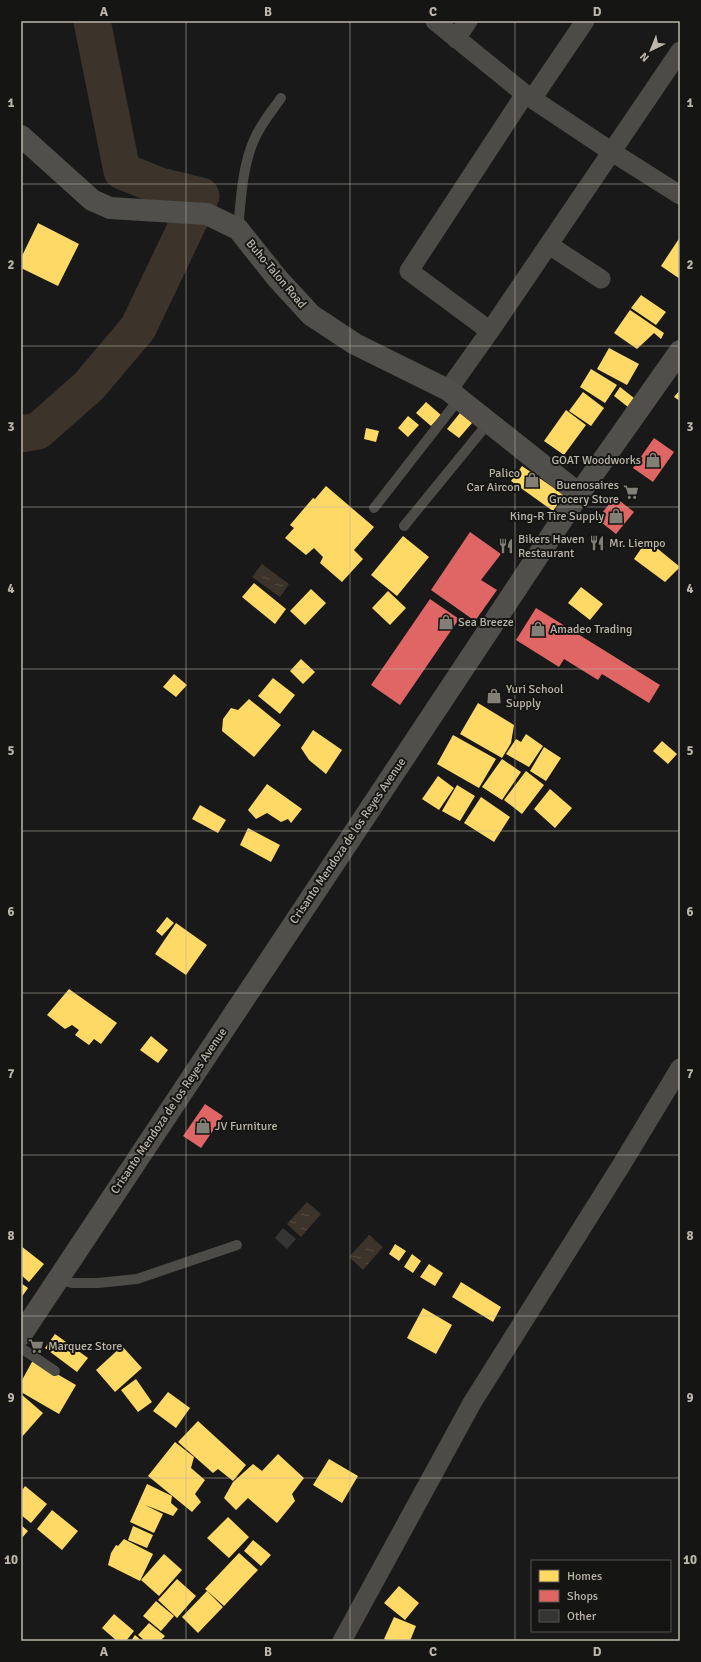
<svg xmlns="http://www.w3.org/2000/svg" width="701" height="1662" font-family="Signika,sans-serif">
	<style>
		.water { fill: url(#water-ripples) }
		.homes { fill: #ffd966 }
		.shops { fill: #e06666 }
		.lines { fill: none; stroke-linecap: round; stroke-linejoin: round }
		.river { stroke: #3c332a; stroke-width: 37 }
		.building { fill: #353534 }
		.lane { stroke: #4c4b47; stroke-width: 10 }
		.street { stroke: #4c4b47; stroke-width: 19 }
		.secondary { stroke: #504f4c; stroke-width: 22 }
		.grid { fill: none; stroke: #bbb6a9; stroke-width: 1; stroke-opacity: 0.55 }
		.labels { text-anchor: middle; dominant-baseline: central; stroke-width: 4; stroke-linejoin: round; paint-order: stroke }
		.street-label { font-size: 12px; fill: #bbb6a9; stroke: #151513 }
		.poi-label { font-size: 12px; fill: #bbb6a9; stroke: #151513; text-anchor: start }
		.neatline { fill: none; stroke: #bbb6a9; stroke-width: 1.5 }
		.grid-label { font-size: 13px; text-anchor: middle; font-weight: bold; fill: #bbb6a9 }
	</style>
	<defs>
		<pattern id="water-ripples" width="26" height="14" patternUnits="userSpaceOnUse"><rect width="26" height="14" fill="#3c332a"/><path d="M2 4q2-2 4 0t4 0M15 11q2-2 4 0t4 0" fill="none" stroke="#564e46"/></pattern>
	</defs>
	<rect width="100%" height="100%" fill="#191919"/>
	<path class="water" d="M262,564L289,584L280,597L252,577Z
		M307,1202L321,1214L301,1237L287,1224Z
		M369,1235L383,1247L363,1270L349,1257Z"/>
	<path class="homes" d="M38,223L79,244L58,286L21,268V258Z
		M680,237V279L661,266Z
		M641,295L666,312L656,325L631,308Z
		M630,310L664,333L661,339L654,333L637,349L614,333Z
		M609,348L639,364L627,385L597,369Z
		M591,369L617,385L605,403L580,387Z
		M620,387L634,398L628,407L614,396Z
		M680,390V401L674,397Z
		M583,392L604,408L591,426L569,411Z
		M426,402L441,415L431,426L416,413Z
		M566,410L586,425L564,455L544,441Z
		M460,413L472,423L459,438L447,429Z
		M408,416L419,425L408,437L398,428Z
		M366,428L379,431L376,442L364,439Z
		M522,466L564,495L553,511L511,481Z
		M326,486L374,527L354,550L363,559L342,582L320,563L323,557L314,548L306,555L285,538L294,528L290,525L313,498L315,499Z
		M403,536L429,557L397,596L371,575Z
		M647,540L680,567L665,582L634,559Z
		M254,583L286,609L275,624L242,597Z
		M581,587L603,604L590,620L568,603Z
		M311,589L326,603L305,625L290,611Z
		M388,591L406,608L390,625L372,608Z
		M301,659L315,672L303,684L290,671Z
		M174,674L187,685L176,697L163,687Z
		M273,678L295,695L280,714L258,696Z
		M249,699L281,725L254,757L222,731L223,719L231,708L238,710Z
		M478,703L514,725L511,743L502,758L460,734Z
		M313,730L342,750L326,774L309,760L301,748Z
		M526,734L543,746L529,767L506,754L516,739L521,742Z
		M453,735L496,759L479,788L437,764Z
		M662,741L677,754L668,764L653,751Z
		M544,747L561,758L546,781L530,771Z
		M502,759L521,772L502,800L482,787Z
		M526,771L544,785L522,814L504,800Z
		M438,776L454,788L439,810L422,799Z
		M267,784L302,809L291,823L288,819L281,822L267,813L256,819L248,810Z
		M457,785L475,796L460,821L442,811Z
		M550,789L572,808L555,828L534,809Z
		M481,797L510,817L494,842L464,823Z
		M200,805L226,820L218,833L192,819Z
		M248,828L280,845L271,862L240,845Z
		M167,917L174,923L162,936L156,931Z
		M176,923L207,945L186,975L155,954Z
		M69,989L117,1023L101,1044L94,1039L89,1045L75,1035L79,1030L72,1025L65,1029L47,1015Z
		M151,1036L168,1050L158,1063L140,1050Z
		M395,1244L406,1251L399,1261L389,1254Z
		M21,1246L44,1264L29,1282L21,1275Z
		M412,1254L421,1261L413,1273L404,1267Z
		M429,1264L443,1273L435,1286L420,1277Z
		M461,1282L501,1307L493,1322L452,1297Z
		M21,1283L28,1288L21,1298Z
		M423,1308L452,1325L436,1354L407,1338Z
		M55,1334L88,1358L77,1372L45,1348Z
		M122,1346L142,1368L115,1392L96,1370Z
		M33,1360L76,1385L59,1414L21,1392V1382Z
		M136,1379L152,1402L138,1412L121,1390Z
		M168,1392L190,1408L176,1428L153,1411Z
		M21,1394L43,1413L21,1438Z
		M198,1421L246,1465L233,1481L218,1469L213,1473L178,1442Z
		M175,1442L194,1457L191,1468L205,1480L195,1494L201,1502L192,1512L148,1476Z
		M278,1454L304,1478L292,1494L295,1501L277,1523L248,1498L236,1510L224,1498L233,1482L253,1464L262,1471Z
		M329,1459L358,1476L342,1503L313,1485Z
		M147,1484L172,1496L171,1503L178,1509L173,1516L145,1505L163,1514L154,1533L130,1522Z
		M25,1486L47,1504L31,1523L21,1515V1492Z
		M52,1510L78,1531L62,1550L37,1529Z
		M228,1517L249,1537L229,1558L207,1538Z
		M21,1525L28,1531L21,1539Z
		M133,1526L153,1535L147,1548L128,1540Z
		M124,1539L153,1554L140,1581L108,1565L111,1553L116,1545L118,1546Z
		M253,1540L271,1555L261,1566L244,1551Z
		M239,1553L258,1570L224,1606L205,1589Z
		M164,1554L182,1570L159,1596L141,1580Z
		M177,1579L196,1596L177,1618L158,1600Z
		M399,1586L419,1603L405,1620L384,1603Z
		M207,1591L223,1607L198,1633L182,1617Z
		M156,1601L174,1616L161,1631L143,1616Z
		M114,1614L134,1631L126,1641H117L102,1628Z
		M394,1617L416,1626L410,1641H390L384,1639Z
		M149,1623L165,1636L160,1641H145L138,1635Z
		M135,1635L142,1641H131Z"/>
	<path class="shops" d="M654,438L674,452L653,482L633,468Z
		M615,497L634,512L616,534L597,519Z
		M470,532L501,554L481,580L497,590L475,621L431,590Z
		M430,599L459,619L400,705L371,685Z
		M536,608L660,685L649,703L602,674L598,680L564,659L559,667L516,640Z
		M205,1104L223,1116L201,1148L183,1136Z"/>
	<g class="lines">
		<path class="river" d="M21,434L38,431L89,386L138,328L201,196L160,186L122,171L92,21"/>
	</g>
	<path class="building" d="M283,1228L296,1239L287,1249L275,1238Z"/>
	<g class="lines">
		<path class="lane" d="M238,229C241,200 242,167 254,140C260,125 272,111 281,98
			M374,508L459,399
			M404,526L489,422
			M57,1279L72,1283H98L137,1279L237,1245
			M21,1348L55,1371"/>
		<path class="street" d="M435,21L525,94L612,152L680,195
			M456,39L468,21
			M532,99L585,21
			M549,245L601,279
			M490,331L409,271L525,94
			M448,390L490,331L680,51
			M342,1641L472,1403L622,1164L680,1068"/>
		<path class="secondary" d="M21,136L92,200L110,208L207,214L238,229L277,278L311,315L355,344L448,390L579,494
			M21,1335L579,494L680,351"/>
	</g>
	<path class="grid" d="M186,21V1641M350,21V1641M515,21V1641M21,184H680M21,346H680M21,507H680M21,669H680M21,831H680M21,993H680M21,1155H680M21,1316H680M21,1478H680"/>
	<defs>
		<g id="shop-bare" transform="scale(1.2)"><path d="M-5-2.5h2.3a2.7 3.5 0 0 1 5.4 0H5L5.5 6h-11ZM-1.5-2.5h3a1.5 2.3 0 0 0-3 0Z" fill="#827f77" stroke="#151513" stroke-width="2.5" paint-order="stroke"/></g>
		<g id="supermarket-bare" transform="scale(1.2)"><path d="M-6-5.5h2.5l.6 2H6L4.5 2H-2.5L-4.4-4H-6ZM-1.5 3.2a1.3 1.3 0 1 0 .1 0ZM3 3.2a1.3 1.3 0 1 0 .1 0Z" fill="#827f77" stroke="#151513" stroke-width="2.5" paint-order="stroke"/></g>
		<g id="restaurant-bare" transform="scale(1.2)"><path d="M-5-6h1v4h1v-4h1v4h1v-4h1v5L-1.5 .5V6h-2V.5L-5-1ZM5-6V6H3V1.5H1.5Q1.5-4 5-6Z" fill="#827f77" stroke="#151513" stroke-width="2.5" paint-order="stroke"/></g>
	</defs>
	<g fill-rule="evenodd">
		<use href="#shop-bare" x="653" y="460"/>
		<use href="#shop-bare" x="532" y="480"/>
		<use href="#supermarket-bare" x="631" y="492"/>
		<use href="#shop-bare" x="616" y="516"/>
		<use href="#restaurant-bare" x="597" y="543"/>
		<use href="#restaurant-bare" x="506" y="546"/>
		<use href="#shop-bare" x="446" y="622"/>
		<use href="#shop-bare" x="538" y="629"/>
		<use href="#shop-bare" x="494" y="696"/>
		<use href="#shop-bare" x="203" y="1126"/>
		<use href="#supermarket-bare" x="36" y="1346"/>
	</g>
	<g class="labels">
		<g class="street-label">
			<text transform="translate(276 274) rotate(50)">Buho-Talon Road</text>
			<text transform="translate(348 841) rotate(-56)">Crisanto Mendoza de los Reyes Avenue</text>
			<text transform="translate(169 1111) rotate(-56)">Crisanto Mendoza de los Reyes Avenue</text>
		</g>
		<g class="poi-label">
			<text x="641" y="460" text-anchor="end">GOAT Woodworks</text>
			<text x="520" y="473" text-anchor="end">Palico<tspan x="520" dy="14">Car Aircon</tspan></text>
			<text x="619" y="485" text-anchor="end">Buenosaires<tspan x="619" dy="14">Grocery Store</tspan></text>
			<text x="604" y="516" text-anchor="end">King-R Tire Supply</text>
			<text x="518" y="539">Bikers Haven<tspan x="518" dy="14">Restaurant</tspan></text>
			<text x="609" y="543">Mr. Liempo</text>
			<text x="458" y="622">Sea Breeze</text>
			<text x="550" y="629">Amadeo Trading</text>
			<text x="506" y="689">Yuri School<tspan x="506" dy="14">Supply</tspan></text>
			<text x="215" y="1126">JV Furniture</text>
			<text x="48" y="1346">Marquez Store</text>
		</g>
	</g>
	<rect width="701" height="1662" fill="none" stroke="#151513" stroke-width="44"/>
	<rect x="531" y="1560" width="140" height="72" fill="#151513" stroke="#57554f"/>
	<rect x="539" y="1570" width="20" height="12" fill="#ffd966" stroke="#57554f"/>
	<text x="567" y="1580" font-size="12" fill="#bbb6a9">Homes</text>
	<rect x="539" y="1590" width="20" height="12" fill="#e06666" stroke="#57554f"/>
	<text x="567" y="1600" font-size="12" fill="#bbb6a9">Shops</text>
	<rect x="539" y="1610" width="20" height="12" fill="#353534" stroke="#57554f"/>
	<text x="567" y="1620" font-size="12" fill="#bbb6a9">Other</text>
	<g transform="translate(651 50) rotate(223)" stroke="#151513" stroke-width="3" paint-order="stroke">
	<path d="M0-3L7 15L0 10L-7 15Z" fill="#bbb6a9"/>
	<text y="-6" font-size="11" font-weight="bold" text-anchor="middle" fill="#bbb6a9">N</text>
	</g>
	<rect x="22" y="22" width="657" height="1618" class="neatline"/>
	<g class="grid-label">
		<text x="104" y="16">A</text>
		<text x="268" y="16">B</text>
		<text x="433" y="16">C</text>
		<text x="597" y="16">D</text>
		<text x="11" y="107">1</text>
		<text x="690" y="107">1</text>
		<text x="11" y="269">2</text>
		<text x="690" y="269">2</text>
		<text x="11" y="431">3</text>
		<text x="690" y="431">3</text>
		<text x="11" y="593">4</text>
		<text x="690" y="593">4</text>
		<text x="11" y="755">5</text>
		<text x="690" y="755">5</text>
		<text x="11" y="916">6</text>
		<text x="690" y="916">6</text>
		<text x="11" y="1078">7</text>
		<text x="690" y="1078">7</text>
		<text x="11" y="1240">8</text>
		<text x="690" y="1240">8</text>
		<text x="11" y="1402">9</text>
		<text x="690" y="1402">9</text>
		<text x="11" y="1564">10</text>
		<text x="690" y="1564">10</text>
		<text x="104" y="1656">A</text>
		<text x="268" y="1656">B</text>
		<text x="433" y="1656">C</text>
		<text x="597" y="1656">D</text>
	</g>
</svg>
